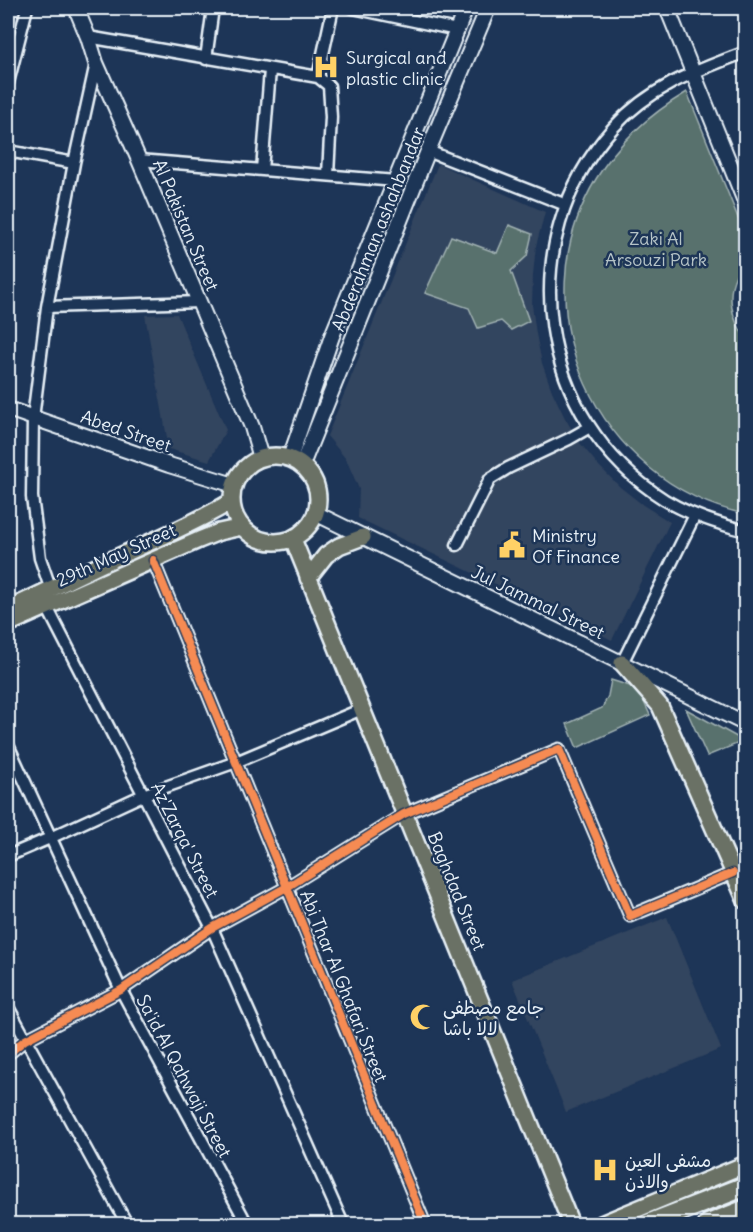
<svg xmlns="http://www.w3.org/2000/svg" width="753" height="1232" font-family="Delius,'Playpen Sans Arabic',sans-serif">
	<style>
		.built { fill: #32445e }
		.green { fill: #59716d; stroke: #a0b1b2; stroke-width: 1.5 }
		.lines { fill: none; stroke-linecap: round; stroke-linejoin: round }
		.street-casing { stroke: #e8f1f8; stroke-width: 15 }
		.secondary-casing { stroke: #e8f1f8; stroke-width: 18 }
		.primary-casing { stroke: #e8f1f8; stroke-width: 20 }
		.highway-casing { stroke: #e8f1f8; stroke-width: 22 }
		.street { stroke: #1d3557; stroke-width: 10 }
		.secondary { stroke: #1d3557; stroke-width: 14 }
		.primary { stroke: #6a7165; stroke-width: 15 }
		.highway { stroke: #6a7165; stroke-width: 18 }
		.cycleway-casing { stroke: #1d3557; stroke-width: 11 }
		.cycleway { stroke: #f68b52; stroke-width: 8 }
		.labels { text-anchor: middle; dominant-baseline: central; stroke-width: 5; stroke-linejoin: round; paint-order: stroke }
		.poi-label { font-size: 18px; fill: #e8f1f8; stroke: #1d3557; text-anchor: start }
		.street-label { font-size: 18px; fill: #e8f1f8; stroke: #1d3557 }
		.park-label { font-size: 18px; fill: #b6c4c7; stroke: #1d3557 }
	</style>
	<rect width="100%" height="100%" fill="#1d3557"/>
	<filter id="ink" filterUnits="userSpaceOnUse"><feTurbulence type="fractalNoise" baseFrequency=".0167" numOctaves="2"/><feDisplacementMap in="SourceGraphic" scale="12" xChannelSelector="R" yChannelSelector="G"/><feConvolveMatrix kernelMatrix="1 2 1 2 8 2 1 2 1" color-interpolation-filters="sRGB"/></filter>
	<g filter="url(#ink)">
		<path class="built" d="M438,164L545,212L536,246L533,275L532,305L536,334L542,363L552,391L565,418L580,443L599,466L620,487L643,505L670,522L612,640L358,518L359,489L346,459L327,436Z
			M177,314L226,430L209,461L169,449L145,315Z
			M667,917L721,1049L566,1112L512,980Z"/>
		<path class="green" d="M687,92L745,235C746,242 747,252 746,259C744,264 739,270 736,275C726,296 732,320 745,337V514C597,482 517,311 596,179C619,141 650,114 687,92Z
			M509,225L532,234L527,256L511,271L529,321L511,330L501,321L478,328L469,308L425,293L451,236L497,253Z
			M611,680L630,686L643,700L650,715L577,748L567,724L602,708L608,696Z
			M686,709L744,741L707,756Z"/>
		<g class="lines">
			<g class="street-casing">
				<path id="street" d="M353,8L457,30
					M88,37L318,77
					M746,52C695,71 650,87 613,128C511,242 536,419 665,500C690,515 718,524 746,531
					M206,59L213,8
					M8,83L27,8
					M8,151L74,163
					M428,151L566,205
					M139,160L396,181
					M262,170L270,70
					M328,175L331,117L329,86L318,77L333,8
					M47,307L199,302
					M457,545L490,479L508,468L569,439L590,427
					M153,560L425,1224
					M51,590L40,558L32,497L33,418L47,307L74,163L96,63
					M47,607L212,928L343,1224
					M622,663L695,515
					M8,745L121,990L247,1224
					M8,856L50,838L143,795L236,762L362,709
					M8,1007L127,1224
					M8,1054L25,1040L121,990L212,928L287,887L404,814L559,749L630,916L733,873"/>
			</g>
			<g class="secondary-casing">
				<path id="secondary" d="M76,8L88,37L96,63L139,160L252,427L261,458
					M667,8L746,204
					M8,409L169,465L234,485
					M290,458L332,336L466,8
					M302,465L428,151L488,8
					M315,513L746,724"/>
			</g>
			<g class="primary-casing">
				<path id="primary" d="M232 499a43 43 0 1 1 86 0a43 43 0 1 1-86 0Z
					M293,539L571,1224
					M308,578L326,555L339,546L363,537
					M8,609C46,592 82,573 120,556C158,538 196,523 232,501
					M8,624L199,540L219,532L242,527
					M622,663L660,706L746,901
					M601,1224L746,1164
					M744,1224H746"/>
			</g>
			<g class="highway-casing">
				<path id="highway" d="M648,1224L746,1186
					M708,1224L746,1209"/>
			</g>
			<use href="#street" class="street"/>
			<use href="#secondary" class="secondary"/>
			<use href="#primary" class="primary"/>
			<use href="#highway" class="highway"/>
			<g class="cycleway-casing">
				<path id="cycleway" d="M153,560L425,1224
					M8,1054L25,1040L121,990L212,928L287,887L404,814L559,749L630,916L733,873"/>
			</g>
			<use href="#cycleway" class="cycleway"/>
		</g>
	</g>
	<defs>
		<g id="hospital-bare" transform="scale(2.07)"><path d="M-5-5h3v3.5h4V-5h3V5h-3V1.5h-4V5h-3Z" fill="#ffd166" stroke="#1d3557" stroke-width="2.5" paint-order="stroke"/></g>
		<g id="civic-bare" transform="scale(2.07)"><path d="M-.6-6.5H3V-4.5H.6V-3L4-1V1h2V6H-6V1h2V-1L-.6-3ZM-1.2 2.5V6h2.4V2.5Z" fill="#ffd166" stroke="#1d3557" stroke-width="2.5" paint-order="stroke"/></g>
		<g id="mosque-bare" transform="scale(2.07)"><path d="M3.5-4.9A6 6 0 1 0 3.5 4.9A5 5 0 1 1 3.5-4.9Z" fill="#ffd166" stroke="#1d3557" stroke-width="2.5" paint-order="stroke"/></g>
	</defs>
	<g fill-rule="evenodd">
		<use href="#hospital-bare" x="326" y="67"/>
		<use href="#civic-bare" x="512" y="545"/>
		<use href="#mosque-bare" x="423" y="1017"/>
		<use href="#hospital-bare" x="605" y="1170"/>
	</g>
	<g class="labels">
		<g class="poi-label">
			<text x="346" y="57">Surgical and<tspan x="346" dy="21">plastic clinic</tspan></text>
			<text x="532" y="535">Ministry<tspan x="532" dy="21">Of Finance</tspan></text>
			<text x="443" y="1007">جامع مصطفى<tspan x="443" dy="21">لالا باشا</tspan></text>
			<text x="625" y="1160">مشفى العين<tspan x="625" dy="21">والاذن</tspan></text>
		</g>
		<g class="street-label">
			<text transform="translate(186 225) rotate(67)">Al Pakistan Street</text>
			<text transform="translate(378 229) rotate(-68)">Abderahman ashahbandar</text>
			<text transform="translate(126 431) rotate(19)">Abed Street</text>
			<text transform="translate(116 555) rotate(-24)">29th May Street</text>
			<text transform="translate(538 602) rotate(26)">Jul Jammal Street</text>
			<text transform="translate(185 840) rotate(63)">Az'Zarqa' Street</text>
			<text transform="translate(457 891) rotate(68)">Baghdad Street</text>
			<text transform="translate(344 986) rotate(68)">Abi Thar Al Ghafari Street</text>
			<text transform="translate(184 1076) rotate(62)">Sa'id Al Qahwaji Street</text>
		</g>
		<g class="park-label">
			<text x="656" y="238">Zaki Al<tspan x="656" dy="21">Arsouzi Park</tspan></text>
		</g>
	</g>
	<rect width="753" height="1232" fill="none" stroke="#1d3557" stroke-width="30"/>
	<rect x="15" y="15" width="723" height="1202" fill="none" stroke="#e8f1f8" stroke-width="2" filter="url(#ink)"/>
</svg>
